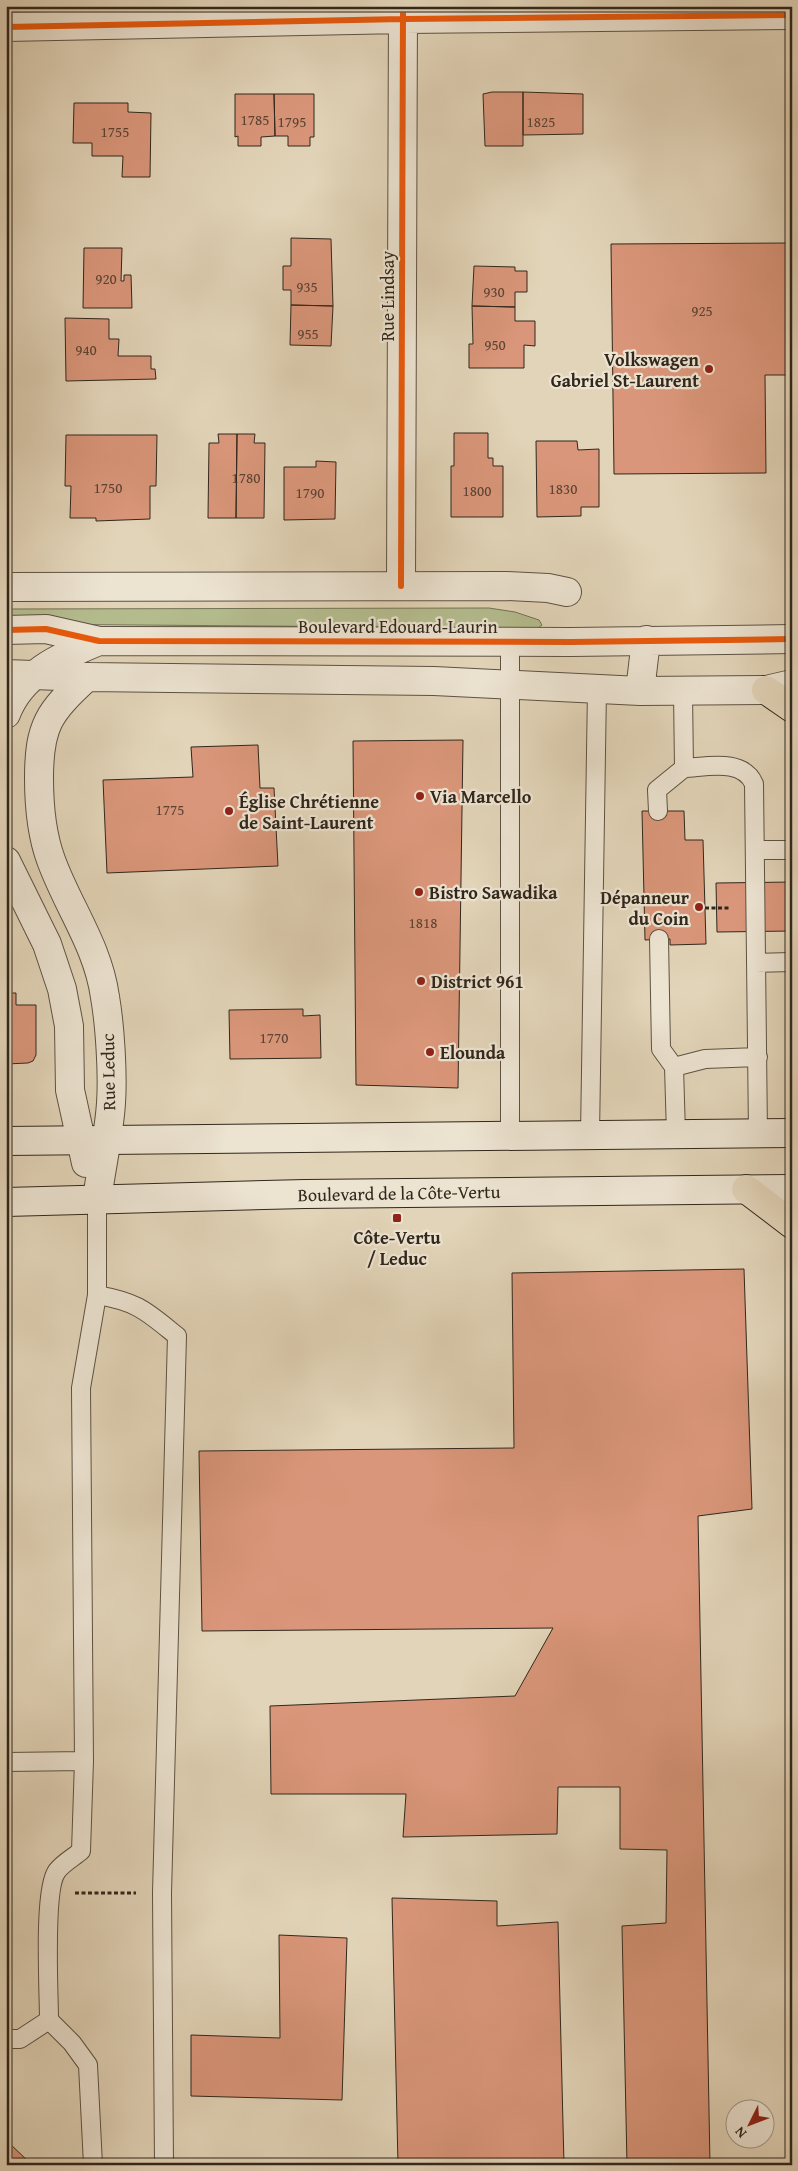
<svg xmlns="http://www.w3.org/2000/svg" width="798" height="2171" font-family="'Gentium Book Plus',serif">
	<style>
		.green { fill: #b4bc8e; stroke: #727255 }
		.building { fill: #da967a; stroke: #31271c }
		.lines { fill: none; stroke-linecap: round; stroke-linejoin: round }
		.service-casing { stroke: #5d5243; stroke-width: 20 }
		.minor-casing { stroke: #5d5243; stroke-width: 30 }
		.tertiary-casing { stroke: #5d5243; stroke-width: 30 }
		.secondary-casing { stroke: #31271c; stroke-width: 30 }
		.primary-casing { stroke: #31271c; stroke-width: 30 }
		.path { stroke: #31271c; stroke-width: 3; stroke-dasharray: 4 2.5; stroke-linecap: butt }
		.service { stroke: #ece3d1; stroke-width: 18 }
		.minor { stroke: #ece3d1; stroke-width: 28 }
		.tertiary { stroke: #ece3d1; stroke-width: 28 }
		.secondary { stroke: #ece3d1; stroke-width: 28 }
		.primary { stroke: #e2d4b8; stroke-width: 28 }
		.cycleway-casing { stroke: #ece3d1; stroke-width: 9 }
		.cycleway { stroke: #e8590c; stroke-width: 6 }
		.poi-dot { fill: #8f2418; stroke: #ece3d1; stroke-width: 2 }
		.labels { text-anchor: middle; dominant-baseline: central; stroke-width: 4.5; stroke-linejoin: round; paint-order: stroke }
		.number-label { font-size: 15px; fill: #5b4334 }
		.street-label { font-size: 18px; fill: #31271c; stroke: #ece3d1 }
		.poi-label { font-size: 18px; font-weight: bold; fill: #31271c; stroke: #ece3d1; text-anchor: start }
	</style>
	<rect width="100%" height="100%" fill="#e2d4b8"/>
	<filter id="stains"><feTurbulence type="fractalNoise" baseFrequency=".004" numOctaves="4"/><feColorMatrix values="0 0 0 0 .2 0 0 0 0 .09 0 0 0 0 .02 0 0 0 .5 -.17"/></filter>
	<radialGradient id="worn" r=".72"><stop offset=".6" stop-color="#630" stop-opacity="0"/><stop offset="1" stop-color="#630" stop-opacity=".3"/></radialGradient>
	<path class="green" d="M489,608L515,612L539,620L542,625L538,628H517L6,624V609Z"/>
	<path class="building" d="M492,92H523V146H485L483,94Z
		M523,92L583,94V134L523,135Z
		M235,94H274L275,136L261,137V146H238V136L235,137Z
		M274,94H314V137H310V146H288V136H275Z
		M74,103H128V112L151,113L150,177H122L123,156H92V143H73Z
		M291,238L331,239L333,306L291,305V290H283V266H291Z
		M792,243V375H765L766,473L614,474L611,244Z
		M84,248H122L121,281H124V275H131L132,308H83Z
		M474,266L515,267V271H527V292H515V307L472,306Z
		M291,305L333,306L331,346L290,345Z
		M472,306L515,307V321H535V346L524,345V368H469V344H473Z
		M65,318L109,319V339H119L118,356H151V369H155L156,379L66,381Z
		M454,433H488V458H493V466H503V517H451V466H454Z
		M218,434H237L236,518H208L209,443H219Z
		M237,434H255L254,443H265L264,518H236Z
		M66,435H157L156,486H150V519L96,521V518H70L71,486H65Z
		M536,441H577L578,450L599,449V507H581V516L537,517Z
		M316,461L336,462L335,519L284,520V467H316Z
		M463,740L458,1088L356,1085L353,741Z
		M258,745L260,788H274L278,866L107,873L103,780L193,777L191,747Z
		M642,811H684L685,840H703L706,944L670,945V939L645,940Z
		M792,882V931L717,932L716,883Z
		M9,993H16V1005H36V1055L33,1061L28,1063L6,1064V996H9Z
		M303,1009V1016L320,1015L321,1058L230,1059L229,1010Z
		M744,1269L752,1509L698,1516L710,2165H627L622,1926L666,1923L667,1850L620,1849V1787H558L557,1834L403,1837L406,1794H271L270,1706L515,1696L553,1628L202,1631L199,1451L514,1448L512,1273Z
		M392,1898L497,1901V1926L558,1922L564,2165H398Z
		M279,1935L347,1938L342,2100L191,2096V2035L280,2038Z
		M6,2140L31,2164L6,2165Z"/>
	<g class="lines">
		<g class="service-casing">
			<path id="service" d="M510,642V1136
				M683,691L684,768C707,767 743,758 754,784L758,1133
				M658,811L657,790L684,768
				M755,850H792
				M659,939L661,1049L674,1067
				M756,963L792,962
				M676,1134L674,1067L705,1059L758,1057
				M590,1135L597,689
				M97,1295C138,1302 146,1311 177,1336L162,1893L164,2165
				M6,1762L84,1761
				M6,2039H20L49,2020
				M93,2165L88,2065L72,2043L49,2020C49,1992 43,1889 57,1871C63,1863 74,1857 81,1851L84,1761L81,1388L97,1295V1200"/>
		</g>
		<g class="minor-casing">
			<path id="minor" d="M6,27L403,19L792,15
				M401,586L403,6
				M6,587L506,586L548,588L567,592
				M6,630L46,629L99,641
				M6,674L87,677"/>
		</g>
		<g class="tertiary-casing">
			<path id="tertiary" d="M640,691L646,640
				M6,714C22,672 61,657 99,641L571,642L792,639
				M6,861L47,944L62,989L69,1026L70,1090L86,1163
				M97,1200C101,1168 109,1135 111,1103C113,1074 110,1026 105,997C98,946 68,907 51,860C41,833 39,806 39,778C39,725 49,712 87,677L434,681L640,691L766,690L792,684"/>
		</g>
		<g class="secondary-casing">
			<path id="secondary" d="M6,1141L792,1133
				M6,1202L305,1194L792,1189"/>
		</g>
		<g class="primary-casing">
			<path id="primary" d="M766,690L792,708
				M746,1189L792,1224"/>
		</g>
		<path class="path" d="M705,908H729
			M75,1893H136"/>
		<use href="#service" class="service"/>
		<use href="#minor" class="minor"/>
		<use href="#tertiary" class="tertiary"/>
		<use href="#secondary" class="secondary"/>
		<use href="#primary" class="primary"/>
		<g class="cycleway-casing">
			<path id="cycleway" d="M6,27L403,19L792,15
				M401,586L403,6
				M6,630L46,629L99,641L571,642L792,639"/>
		</g>
		<use href="#cycleway" class="cycleway"/>
	</g>
	<g class="poi-dot">
		<circle cx="709" cy="369" r="5"/>
		<circle cx="420" cy="796" r="5"/>
		<circle cx="229" cy="811" r="5"/>
		<circle cx="419" cy="892" r="5"/>
		<circle cx="699" cy="907" r="5"/>
		<circle cx="421" cy="981" r="5"/>
		<circle cx="430" cy="1052" r="5"/>
		<rect x="392" y="1213" width="10" height="10" rx="2.5"/>
	</g>
	<g class="labels">
		<g class="number-label">
			<text x="255" y="119">1785</text>
			<text x="292" y="121">1795</text>
			<text x="541" y="121">1825</text>
			<text x="115" y="131">1755</text>
			<text x="106" y="278">920</text>
			<text x="307" y="286">935</text>
			<text x="494" y="291">930</text>
			<text x="702" y="310">925</text>
			<text x="308" y="333">955</text>
			<text x="495" y="344">950</text>
			<text x="86" y="349">940</text>
			<text x="246" y="477">1780</text>
			<text x="108" y="487">1750</text>
			<text x="563" y="488">1830</text>
			<text x="477" y="490">1800</text>
			<text x="310" y="492">1790</text>
			<text x="170" y="809">1775</text>
			<text x="423" y="922">1818</text>
			<text x="274" y="1037">1770</text>
		</g>
		<g class="street-label">
			<text transform="translate(387 296) rotate(-90)">Rue Lindsay</text>
			<text x="398" y="626">Boulevard Edouard-Laurin</text>
			<text transform="translate(108 1072) rotate(-91)">Rue Leduc</text>
			<text transform="translate(399 1193) rotate(-1)">Boulevard de la Côte-Vertu</text>
		</g>
		<g class="poi-label">
			<text x="699" y="359" text-anchor="end">Volkswagen<tspan x="699" dy="21">Gabriel St-Laurent</tspan></text>
			<text x="430" y="796">Via Marcello</text>
			<text x="239" y="801">Église Chrétienne<tspan x="239" dy="21">de Saint-Laurent</tspan></text>
			<text x="429" y="892">Bistro Sawadika</text>
			<text x="689" y="897" text-anchor="end">Dépanneur<tspan x="689" dy="21">du Coin</tspan></text>
			<text x="431" y="981">District 961</text>
			<text x="440" y="1052">Elounda</text>
			<text x="397" y="1237" text-anchor="middle">Côte-Vertu<tspan x="397" dy="21">/ Leduc</tspan></text>
		</g>
	</g>
	<rect width="798" height="2171" fill="none" stroke="#e2d4b8" stroke-width="25"/>
	<rect x="8" y="8" width="783" height="2156" fill="none" stroke="#31271c" stroke-width="2.5"/>
	<rect x="12" y="12" width="773" height="2146" fill="none" stroke="#31271c"/>
	<g transform="translate(750 2124) rotate(228)"><circle r="24" fill="#ece3d1" stroke="#a19889"/>
	<path d="M0-4L9 19L0 12L-9 19Z" fill="#8f2418"/>
	<text y="-8" font-size="14" font-weight="bold" text-anchor="middle" fill="#31271c">N</text>
	</g>
	<rect width="100%" height="100%" filter="url(#stains)"/>
	<rect width="100%" height="100%" fill="url(#worn)"/>
</svg>
